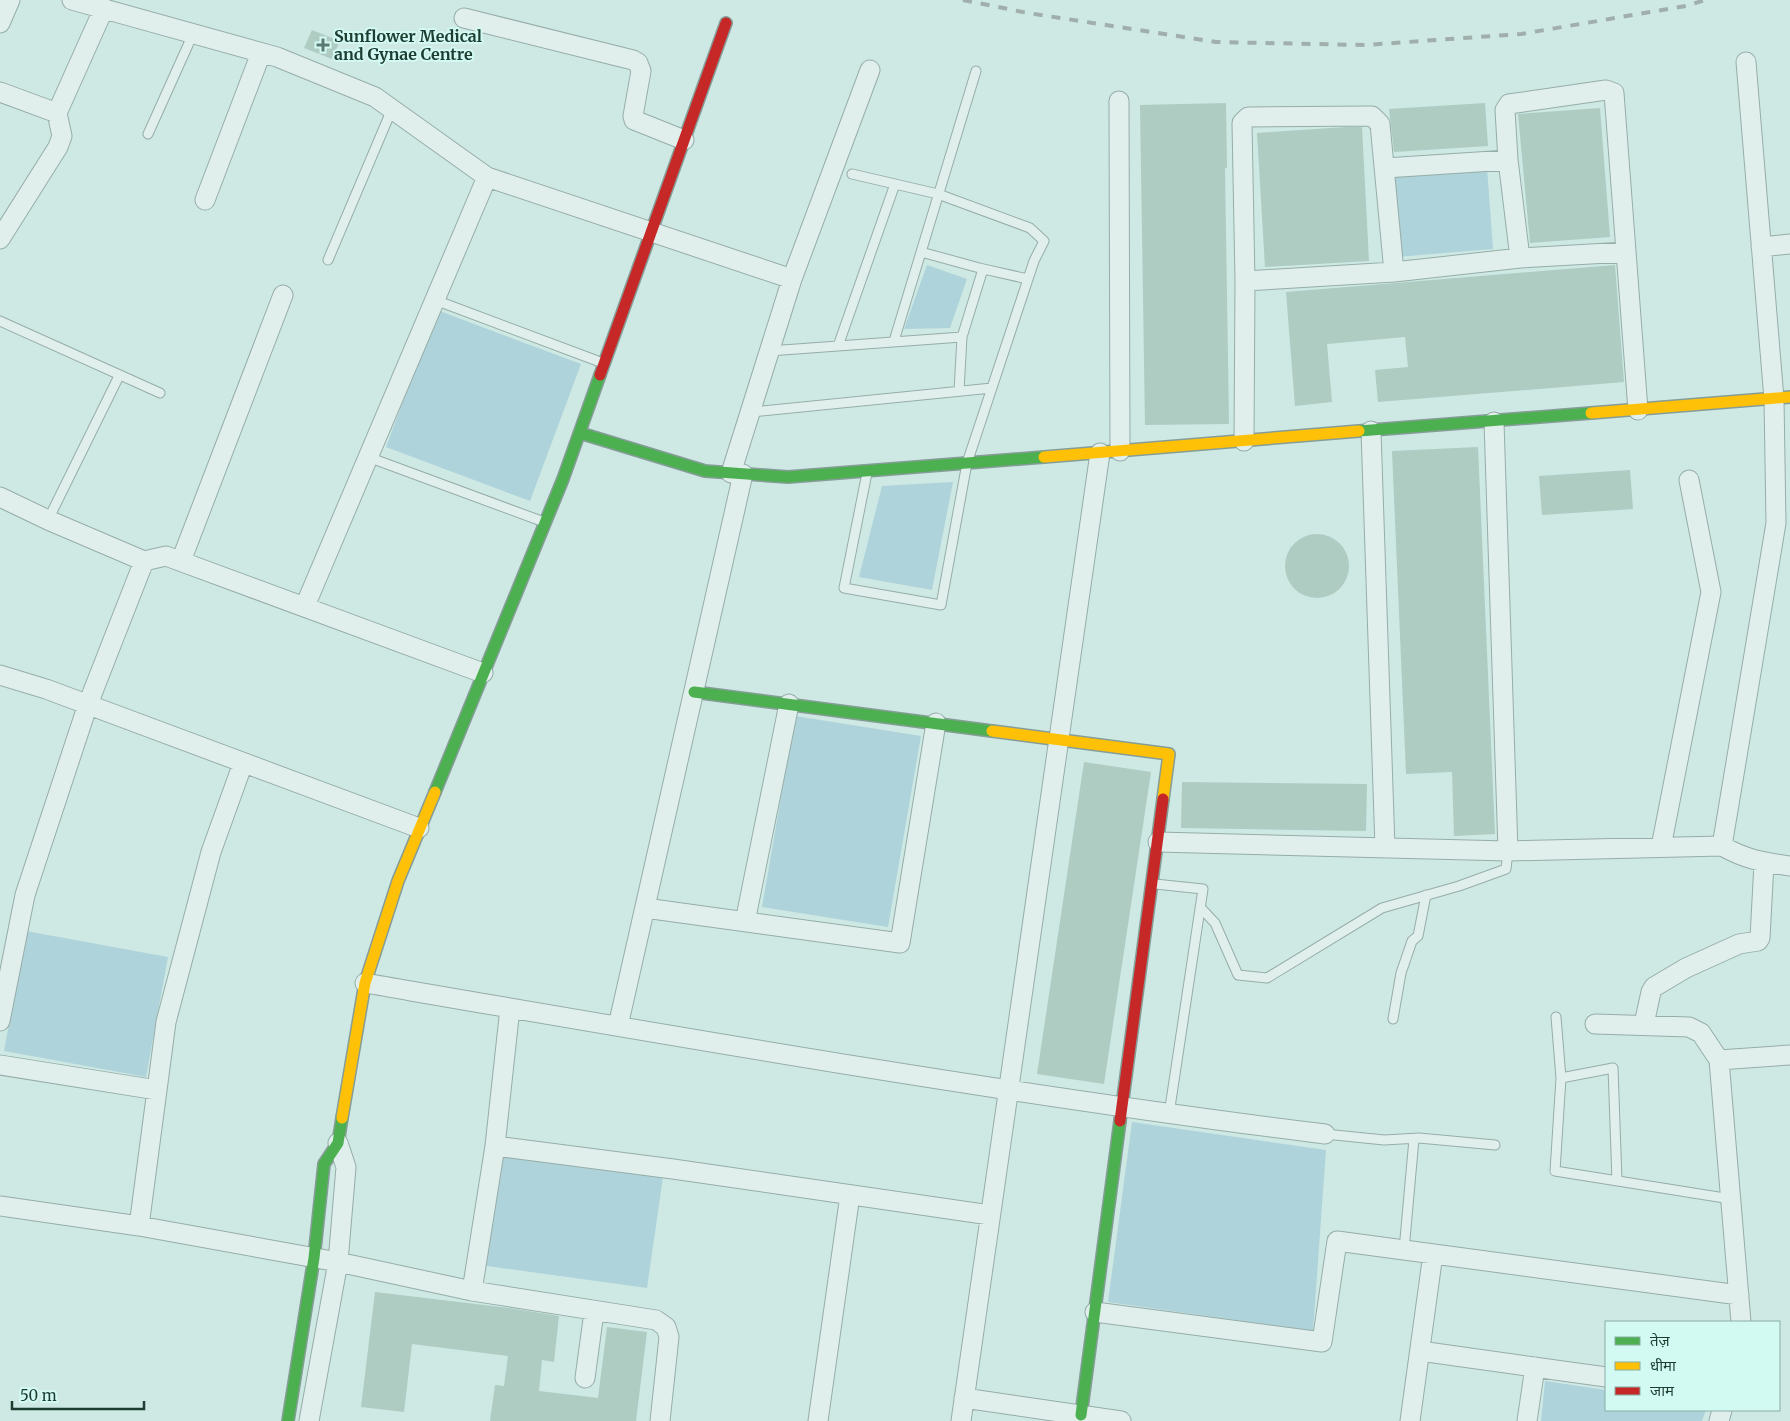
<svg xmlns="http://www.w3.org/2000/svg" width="1790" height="1421" font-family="Merriweather,'Noto Sans Devanagari',serif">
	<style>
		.green { fill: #afd3da }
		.building { fill: #aeccc2 }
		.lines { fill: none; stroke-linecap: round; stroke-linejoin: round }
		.lane-casing { stroke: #96ada8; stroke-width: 11 }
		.street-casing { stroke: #96ada8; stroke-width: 21 }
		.fast-casing { stroke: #869d97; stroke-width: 14 }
		.slow-casing { stroke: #869d97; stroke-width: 14 }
		.jam-casing { stroke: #869d97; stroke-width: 14 }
		.lane { stroke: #e0efec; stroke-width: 9 }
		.street { stroke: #e0efec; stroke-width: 19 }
		.fast { stroke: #4caf50; stroke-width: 11 }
		.slow { stroke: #ffc107; stroke-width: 11 }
		.jam { stroke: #c62828; stroke-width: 11 }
		.rail { stroke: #a0afab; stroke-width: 4; stroke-dasharray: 9 9; stroke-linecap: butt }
		.poi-dot { fill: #5b7970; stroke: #d3f9f3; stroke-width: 2 }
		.labels { text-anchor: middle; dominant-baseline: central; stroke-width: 4; stroke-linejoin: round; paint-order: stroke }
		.poi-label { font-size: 16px; font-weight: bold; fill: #1d3d31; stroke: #d3f9f3; text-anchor: start }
	</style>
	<rect width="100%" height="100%" fill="#cee8e4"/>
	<path class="green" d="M1487,167L1493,249L1397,257L1391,175Z
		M927,265L967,279L950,328L904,329Z
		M437,310L581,364L530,501L386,447Z
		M953,482L932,590L859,577L882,486Z
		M795,716L921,736L888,927L762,907Z
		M26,931L168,957L146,1077L4,1051Z
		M1132,1122L1326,1150L1313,1331L1108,1302Z
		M496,1154L663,1177L647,1288L480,1265Z
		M1545,1381L1606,1390V1410H1706L1702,1421H1541Z"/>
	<path class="building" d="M312,30L340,41L332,59L304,48Z
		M1226,103L1227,168H1225L1229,424L1145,425L1140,105Z
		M1485,103L1488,146L1394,152L1389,109Z
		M1600,108L1610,237L1530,243L1518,114Z
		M1346,127H1362L1369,261L1265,267L1257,133Z
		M1615,265L1624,382L1378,402L1375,370L1408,367L1405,337L1327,344L1332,402L1295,406L1286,292Z
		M1478,447L1495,834L1454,836L1452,772L1406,774L1392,451Z
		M1630,470L1633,509L1542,515L1539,476Z
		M1285 566a32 32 0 1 1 64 0a32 32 0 1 1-64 0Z
		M1084,762L1151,772L1104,1084L1037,1074Z
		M1182,782L1367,784L1366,831L1181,828Z
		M375,1292L509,1308L559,1316L554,1362L542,1360L539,1391L598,1398L607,1327L647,1332L636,1421H490L495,1385L504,1386L508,1356L412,1344L404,1412L361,1407Z"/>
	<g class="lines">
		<g class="lane-casing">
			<path id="lane" d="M148,134L193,34
				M852,174L938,194L1030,228L1044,241L1034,261L967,463L941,605L844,588L867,473
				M921,252L983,269L962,337L959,391
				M328,260L392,109
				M979,268L1028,279
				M435,300L603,363
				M0,321L160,393
				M894,341L976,71
				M838,346L895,184
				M769,351L962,337
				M751,412L992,388
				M368,457L544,522
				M48,520L119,376
				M1155,884L1203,889L1169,1114
				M1200,907L1215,923L1238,975L1267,978L1382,908L1459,886L1506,869L1508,851
				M1556,1017L1561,1078L1555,1171L1731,1199
				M1393,1019L1401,973L1412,941L1418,936L1426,895
				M1561,1078L1613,1068L1617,1181
				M1325,1134L1384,1140L1419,1138L1495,1145
				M1404,1250L1414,1139"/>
		</g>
		<g class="street-casing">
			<path id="street" d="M72,0L277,57L375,97L487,177L792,279
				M464,18L633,60L638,63L641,71L633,116L634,120L684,140
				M0,23L10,0
				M0,92L57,113
				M1119,101L1120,451
				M1385,168L1508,160
				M205,200L261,53
				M0,239L58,147L62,136L57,113L104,8
				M1761,247L1790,244
				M1520,258L1508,160L1505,110L1509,104L1606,90L1614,93L1638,410
				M1245,281L1394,272L1520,258L1626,252
				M1494,422L1508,851
				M1371,431L1385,848
				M1244,441L1245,281L1242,123L1248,117L1372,116L1380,124L1394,272
				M731,473L792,279L870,70
				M0,497L48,520L144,561L166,556L483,673
				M181,561L283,295
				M305,606L487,177
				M0,675L46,689L419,828
				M1158,842L1508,851L1722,846C1747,860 1762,862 1790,866
				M1722,846L1776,523L1774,399L1746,62
				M1661,847L1711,592L1689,480
				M645,908L900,943L936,723
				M745,922L789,704
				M365,983C684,1038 1004,1094 1325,1134
				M0,1021L25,895L88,704L144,561
				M1595,1024L1689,1027L1701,1033L1719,1060L1741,1322
				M1644,1024L1651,992L1654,987L1686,968L1739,944L1758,941L1760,938L1764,863
				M618,1026L743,474
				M1719,1060L1790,1055
				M0,1065L157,1090
				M495,1146L673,1169L990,1215
				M0,1206L139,1226L338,1262L472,1291L656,1320L666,1327L669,1337L660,1421
				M139,1226L166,1022L211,852L243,763
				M472,1291L495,1146L510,1008
				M1095,1312L1322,1342L1337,1241L1739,1295
				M1420,1351L1606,1377
				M585,1378L594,1312
				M964,1398L1121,1421
				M309,1421L338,1262L346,1167L338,1143
				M818,1421L850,1195
				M961,1421L1100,453
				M1410,1421L1433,1254
				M1527,1421L1535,1367
				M1719,1421L1722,1410"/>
		</g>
		<g class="fast-casing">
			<path id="fast" d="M1359,431L1591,413
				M580,433L705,471L788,477L1044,457
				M694,692L992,731
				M435,792L563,479L600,375
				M1081,1415L1120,1121
				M288,1421L314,1258L324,1164L338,1143L342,1118"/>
		</g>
		<g class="slow-casing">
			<path id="slow" d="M1591,413L1790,397
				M1044,457L1359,431
				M992,731L1169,754L1163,799
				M342,1118L365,983L398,881L435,792"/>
		</g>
		<g class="jam-casing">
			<path id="jam" d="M600,375L726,23
				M1120,1121L1163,799"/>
		</g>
		<use href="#lane" class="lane"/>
		<use href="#street" class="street"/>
		<use href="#fast" class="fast"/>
		<use href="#slow" class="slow"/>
		<use href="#jam" class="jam"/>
		<path class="rail" d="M963,0L1028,13L1216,42L1365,45L1521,34L1686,6L1705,0"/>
	</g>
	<path class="poi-dot" d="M320.5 37.5h5v5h5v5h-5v5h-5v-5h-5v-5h5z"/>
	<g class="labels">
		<g class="poi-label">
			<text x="334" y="36">Sunflower Medical<tspan x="334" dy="18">and Gynae Centre</tspan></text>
		</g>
	</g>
	<rect x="1605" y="1321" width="175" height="90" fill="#d3f9f3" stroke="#8aaea5"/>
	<rect x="1615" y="1337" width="25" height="8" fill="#4caf50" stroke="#8aaea5"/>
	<text x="1650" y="1346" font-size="15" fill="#1d3d31">तेज़</text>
	<rect x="1615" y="1362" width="25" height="8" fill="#ffc107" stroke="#8aaea5"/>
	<text x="1650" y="1371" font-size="15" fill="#1d3d31">धीमा</text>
	<rect x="1615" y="1387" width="25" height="8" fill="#c62828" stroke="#8aaea5"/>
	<text x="1650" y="1396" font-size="15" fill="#1d3d31">जाम</text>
	<path d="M12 1401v8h132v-8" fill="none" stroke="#1d3d31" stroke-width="2.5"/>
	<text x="20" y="1401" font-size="15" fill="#1d3d31" stroke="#d3f9f3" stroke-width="4" paint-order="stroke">50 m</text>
</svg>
